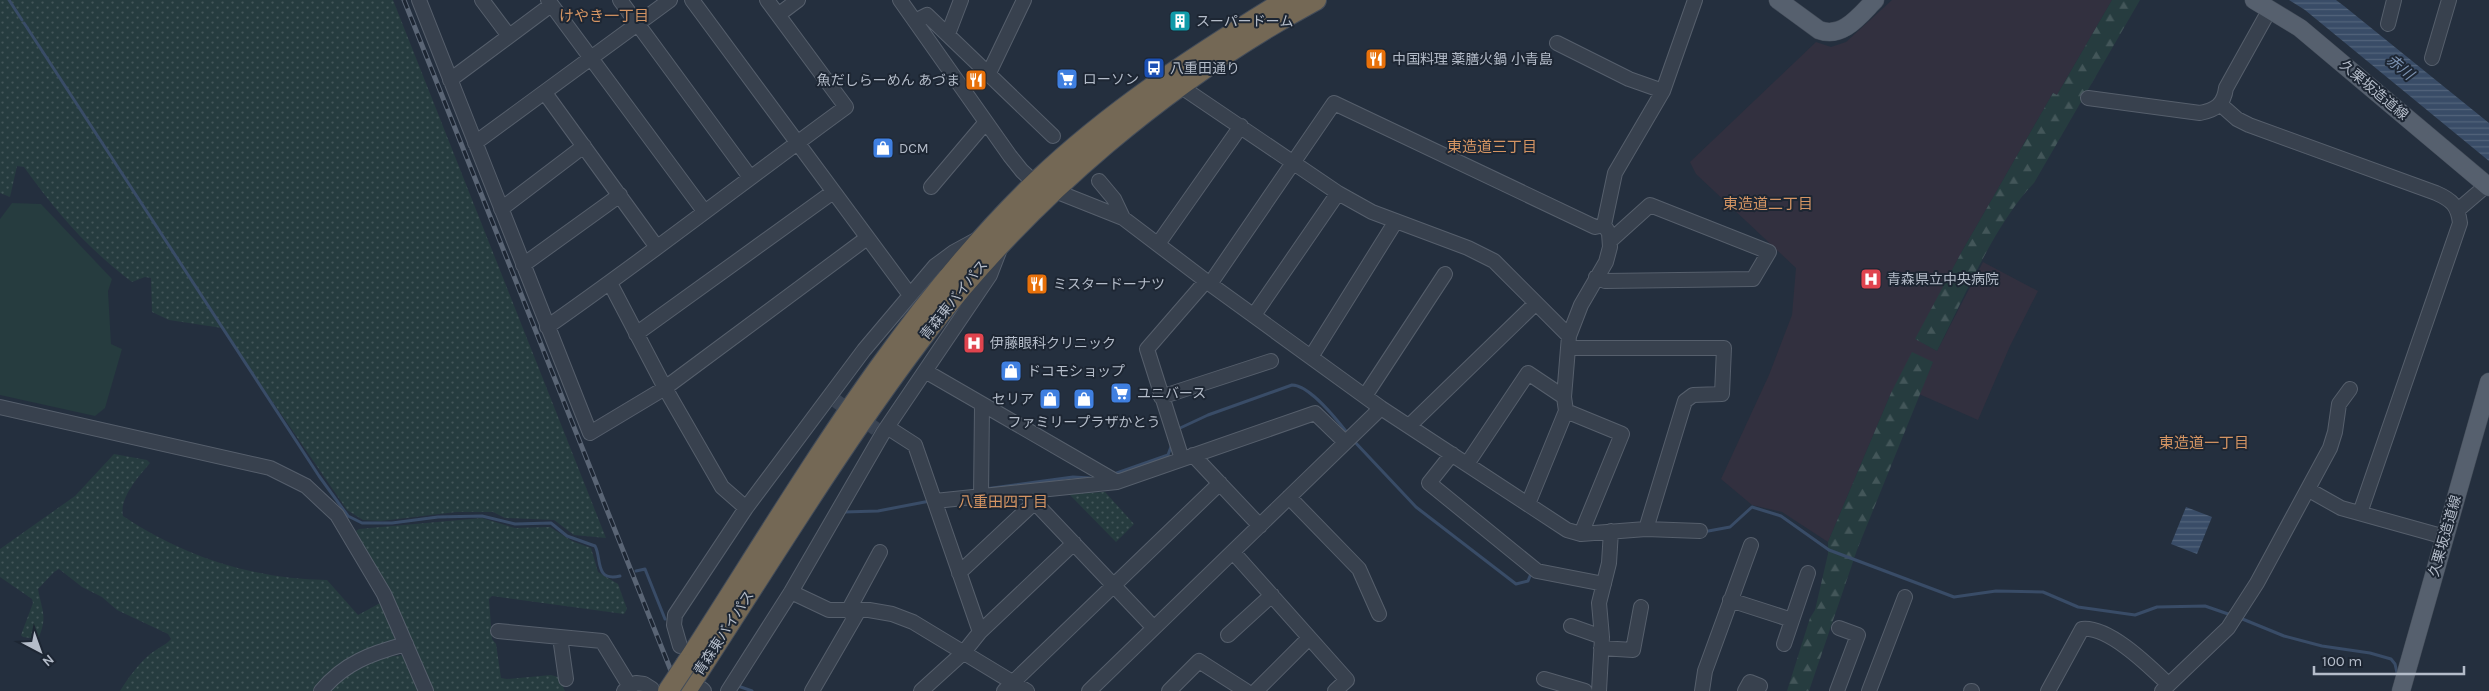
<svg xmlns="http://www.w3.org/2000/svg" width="2489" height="691" font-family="Karla,'Noto Sans JP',sans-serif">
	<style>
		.medical { fill: #32303f }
		.grass { fill: url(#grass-dots) }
		.forest { fill: url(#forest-firs) }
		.pitch { fill: #263c3f }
		.water { fill: url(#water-rules) }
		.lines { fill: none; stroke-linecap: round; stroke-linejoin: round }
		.stream { stroke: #394c67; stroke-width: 3 }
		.minor-tunnel { stroke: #3a4453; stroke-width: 14; stroke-dasharray: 14 7; stroke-linecap: butt }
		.minor-casing { stroke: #565f6c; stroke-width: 16 }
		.major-casing { stroke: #414a57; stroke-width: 19 }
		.highway-casing { stroke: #434c59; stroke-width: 22 }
		.minor { stroke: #38414e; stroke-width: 14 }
		.major { stroke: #56606e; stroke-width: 18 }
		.highway { stroke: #746855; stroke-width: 20 }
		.rail-casing { stroke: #5a6575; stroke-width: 5 }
		.rail { stroke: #1d2633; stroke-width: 3; stroke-dasharray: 9; stroke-linecap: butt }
		.highway-bridge-casing { stroke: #434c59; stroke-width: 22; stroke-linecap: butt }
		.highway-bridge { stroke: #746855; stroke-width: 20 }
		.labels { text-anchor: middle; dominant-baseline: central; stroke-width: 4; stroke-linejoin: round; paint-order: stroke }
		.poi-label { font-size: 14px; fill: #b4bcc9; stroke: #1d2633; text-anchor: start }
		.street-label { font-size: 14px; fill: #b4bcc9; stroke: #1d2633 }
		.neighbourhood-label { font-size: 15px; fill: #d59563; stroke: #1d2633 }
		.water-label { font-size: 15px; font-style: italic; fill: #7c92b1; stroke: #1d2633 }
	</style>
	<defs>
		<pattern id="grass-dots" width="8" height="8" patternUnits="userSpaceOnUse" patternTransform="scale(1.25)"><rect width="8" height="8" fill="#263c3f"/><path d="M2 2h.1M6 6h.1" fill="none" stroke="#435659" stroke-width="1.8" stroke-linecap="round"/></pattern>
		<pattern id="forest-firs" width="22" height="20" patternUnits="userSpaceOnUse" patternTransform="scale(1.25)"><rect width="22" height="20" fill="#263c3f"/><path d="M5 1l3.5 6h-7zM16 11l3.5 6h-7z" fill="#435659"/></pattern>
		<pattern id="water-rules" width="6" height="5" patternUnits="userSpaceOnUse" patternTransform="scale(1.25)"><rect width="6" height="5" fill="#394c67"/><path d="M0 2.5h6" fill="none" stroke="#53647b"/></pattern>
	</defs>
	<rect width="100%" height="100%" fill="#242f3e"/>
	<path class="medical" d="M1892,0H2112L2057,95L2053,93L1961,253L1916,339L1937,351L1983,262L2038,291L2010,346L1978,420L1919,394L1933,362L1891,393L1828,542L1782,512L1752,505L1721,479L1769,375L1792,315L1796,268L1696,174L1690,162L1816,42L1831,47L1846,42Z"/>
	<path class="grass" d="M0,0H393L606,538L574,535L554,520L505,518L493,512H456L381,521L363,520L347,510L222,328L169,320L152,312L151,278L145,277L132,282C85,246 58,214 24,167L17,166L10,197L0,193Z
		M114,454L147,460L150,463C139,476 119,498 123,516C184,557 254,579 327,580L358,615L380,603L397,638L318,691H120C128,678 137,666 148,656C155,649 165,646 171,639L168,634L117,610L102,597L82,587L59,569L54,572L38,589C42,611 48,617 38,639L23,637L21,635L33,603L32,599L0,577V549L75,496Z
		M1105,492L1134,524L1116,542L1069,494Z
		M482,518L515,528L550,527L572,541L591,548L598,572L618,584L627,609L624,614L492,596L489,599L492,639L496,644L501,678L507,679L551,675L558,677L565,691H434L395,603L356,531L359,529Z
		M403,655L420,691H327C353,669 367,658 403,655Z"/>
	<path class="forest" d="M2112,0H2140L2034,183C1995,223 1963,300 1937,351L1915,339L1961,253L2053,93L2057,95Z
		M1912,352L1933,362L1857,550L1809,691H1787L1810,618L1815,610L1828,554V542L1891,393Z"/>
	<path class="pitch" d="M12,203L41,204L112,279L108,291L111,344L122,349L105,408L95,416L0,395V219Z"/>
	<path class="water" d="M2289,0H2336L2344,6L2489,123V161L2305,10Z
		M2186,507L2212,517L2197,554L2171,544Z"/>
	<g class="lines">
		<path class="stream" d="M9,0L22,20
			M24,23L319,476L348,516L362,523H392L438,517L482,516L515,524L551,523L567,536L595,546C602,558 594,582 620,576
			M1178,429L1208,415L1292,385C1310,385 1338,421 1349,435
			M1353,440L1416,507L1516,584L1528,581L1532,571
			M1114,474L1168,455L1172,444
			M985,489L1073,477L1090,478
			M844,512L878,511L930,501
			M1703,532L1730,527L1752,507L1781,516L1829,550L1954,597L1996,591L2043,592L2078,607L2135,615L2157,607L2205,606L2231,615
			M636,571L645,569L665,619
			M2240,618L2284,636L2322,646L2370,653L2391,659L2395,664L2398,677
			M738,686L752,691"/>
		<path class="minor-tunnel" d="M836,401L876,429"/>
		<g class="minor-casing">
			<path id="minor" d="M419,0L590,433L665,388L867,238
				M482,0L509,36
				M548,0L704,211
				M620,0L750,177
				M692,0L910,295
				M900,0L1010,156L1022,171L1035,183L1123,218L1210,284L1381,408L1567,530L1581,534L1646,529L1700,531
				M778,15L798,0
				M915,21L927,15L1053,136
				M2388,24L2394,0
				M948,34L961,0
				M1557,43L1629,79L1663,91
				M2432,58L2449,0
				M988,75L1024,0
				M450,80L551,5
				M1180,86L1338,193L1372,212L1468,248L1494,261L1569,336
				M545,93L656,246
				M2088,98L2200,113C2216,110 2224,104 2226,88L2270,9
				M2220,104L2237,119L2249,125L2436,193C2452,200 2458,206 2460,223L2360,513
				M475,143L670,0
				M1099,181L1114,199L1123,218
				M931,187L986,122
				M501,209L584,146
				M2459,209L2487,185
				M1158,244L1241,126
				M523,265L620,195
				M1596,277L1605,281L1753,279L1769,252L1650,205L1610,241
				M610,283L665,388L722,487L746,508
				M1210,284L1334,103L1595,227L1604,225
				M1254,315L1338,193
				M547,327C649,256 746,180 846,107L767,0
				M636,334L833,192
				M1569,348H1724L1722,394L1693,395L1685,401L1646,529
				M1311,357L1396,221
				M925,371L1117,482
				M1365,396L1445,274
				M1161,397L1271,361
				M0,407L270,468L306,486L337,515L384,594L426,691
				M1566,411L1622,434L1581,534
				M1409,426L1536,303
				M887,427L915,445L980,632L964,652L921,691
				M1452,454L1429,483L1537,571L1604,584
				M1193,455L1260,526
				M1182,459L1147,349L1206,281
				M1467,464L1528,373L1564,397
				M2309,490L2341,508L2445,537
				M1025,492L1154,628
				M981,497L982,406
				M1289,497L1359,569L1379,614
				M935,501L1117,482L1315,413L1345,442
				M1528,504L1566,411L1564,397L1569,336L1581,305L1606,262L1610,247L1609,233L1604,225L1615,173L1663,91L1695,0
				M1233,552L1347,680L1335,691
				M959,573L1035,502
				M791,592L829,610H869L892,614L913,622L1027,691
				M1730,600L1792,620
				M848,611L880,552
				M1571,626L1602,637
				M498,631L602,641L629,685
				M980,632L1074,543
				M1228,635L1272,595
				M560,637L566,679
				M1784,644L1808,573
				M680,646L674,625L675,615L746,508L864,350L935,266L954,252L976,240
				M1601,648L1633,650L1641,607
				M1544,679L1585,691
				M702,689L704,691
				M321,691C344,663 372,653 406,644
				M624,691L636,683L644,684L652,689
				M728,691L791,592L883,433L990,275L1000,249
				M812,691L859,610
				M1004,691L1220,483
				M1089,691L1381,408
				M1169,691L1199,661L1246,691
				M1256,691L1309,638
				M1599,691L1602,637L1599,603L1609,563L1611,531
				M1702,691L1705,671L1751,545
				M1745,691L1750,682L1760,686
				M1837,691L1858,635L1839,628
				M1869,691L1905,597
				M1971,691H1972
				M2048,691L2082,629C2109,626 2149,666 2168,684
				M2162,691L2228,628L2257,583L2330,448L2335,432L2339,404L2350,389"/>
		</g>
		<g class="major-casing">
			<path id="major" d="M1778,0L1819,30C1843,39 1860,15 1875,0
				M2254,0L2300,28L2489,187
				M2401,691L2489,382"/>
		</g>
		<g class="highway-casing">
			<path id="highway" d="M686,664C793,499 894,319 1036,182C1111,110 1198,54 1286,0
				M686,691C766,569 841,443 930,327C1032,195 1170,79 1316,0"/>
		</g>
		<use href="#minor" class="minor"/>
		<use href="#major" class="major"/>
		<use href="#highway" class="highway"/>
		<g class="rail-casing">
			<path id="rail" d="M404,0L679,691"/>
		</g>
		<use href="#rail" class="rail"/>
		<g class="highway-bridge-casing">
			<path id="highway-bridge" d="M668,691L686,664"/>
		</g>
		<use href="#highway-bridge" class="highway-bridge"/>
	</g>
	<defs>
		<g id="building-square" transform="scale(1.125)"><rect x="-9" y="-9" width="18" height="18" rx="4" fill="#0f9aa8" stroke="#1d2633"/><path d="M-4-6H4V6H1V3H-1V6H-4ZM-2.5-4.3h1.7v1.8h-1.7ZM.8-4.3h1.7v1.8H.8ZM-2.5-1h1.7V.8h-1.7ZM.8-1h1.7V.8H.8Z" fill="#fff"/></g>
		<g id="restaurant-square" transform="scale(1.125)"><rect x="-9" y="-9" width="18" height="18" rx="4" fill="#e8710a" stroke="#1d2633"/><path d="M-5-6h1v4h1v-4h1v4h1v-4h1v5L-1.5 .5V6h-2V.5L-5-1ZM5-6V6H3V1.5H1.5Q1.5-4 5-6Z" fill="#fff"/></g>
		<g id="bus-square" transform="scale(1.125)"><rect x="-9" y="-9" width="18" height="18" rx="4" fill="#1a4fb4" stroke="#1d2633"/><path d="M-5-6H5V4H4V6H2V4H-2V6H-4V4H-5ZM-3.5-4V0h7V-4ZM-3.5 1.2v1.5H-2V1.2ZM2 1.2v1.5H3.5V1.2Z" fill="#fff"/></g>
		<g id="supermarket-square" transform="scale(1.125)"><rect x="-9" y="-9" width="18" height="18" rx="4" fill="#3f7fe0" stroke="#1d2633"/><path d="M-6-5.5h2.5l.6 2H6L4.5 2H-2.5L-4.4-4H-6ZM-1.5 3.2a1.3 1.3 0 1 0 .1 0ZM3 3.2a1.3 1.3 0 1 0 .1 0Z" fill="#fff"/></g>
		<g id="shop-square" transform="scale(1.125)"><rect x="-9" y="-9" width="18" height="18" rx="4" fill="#3f7fe0" stroke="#1d2633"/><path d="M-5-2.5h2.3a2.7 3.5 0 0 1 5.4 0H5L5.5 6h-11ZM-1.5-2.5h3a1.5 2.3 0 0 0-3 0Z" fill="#fff"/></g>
		<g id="hospital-square" transform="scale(1.125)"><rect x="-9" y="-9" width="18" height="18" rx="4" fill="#e0444e" stroke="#1d2633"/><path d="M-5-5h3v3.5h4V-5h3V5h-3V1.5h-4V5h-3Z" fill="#fff"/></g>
	</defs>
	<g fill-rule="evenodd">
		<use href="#building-square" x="1180" y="21"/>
		<use href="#restaurant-square" x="1376" y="59"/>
		<use href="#bus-square" x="1154" y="68"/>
		<use href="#supermarket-square" x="1067" y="79"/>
		<use href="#restaurant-square" x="976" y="80"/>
		<use href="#shop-square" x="883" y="148"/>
		<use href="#hospital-square" x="1871" y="279"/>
		<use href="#restaurant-square" x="1037" y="284"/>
		<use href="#hospital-square" x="974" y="343"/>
		<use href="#shop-square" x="1011" y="371"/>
		<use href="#supermarket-square" x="1121" y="393"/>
		<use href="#shop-square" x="1050" y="399"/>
		<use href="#shop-square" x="1084" y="399"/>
	</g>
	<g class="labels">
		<g class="poi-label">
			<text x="1196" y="21">スーパードーム</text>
			<text x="1392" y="59">中国料理 薬膳火鍋 小青島</text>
			<text x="1170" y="68">八重田通り</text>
			<text x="1083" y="79">ローソン</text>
			<text x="960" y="80" text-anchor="end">魚だしらーめん あづま</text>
			<text x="899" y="148">DCM</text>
			<text x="1887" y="279">青森県立中央病院</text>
			<text x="1053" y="284">ミスタードーナツ</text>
			<text x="990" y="343">伊藤眼科クリニック</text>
			<text x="1027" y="371">ドコモショップ</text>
			<text x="1137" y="393">ユニバース</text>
			<text x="1034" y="399" text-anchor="end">セリア</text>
			<text x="1084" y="422" text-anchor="middle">ファミリープラザかとう</text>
		</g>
		<g class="street-label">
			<text transform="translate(2374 90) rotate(40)">久栗坂造道線</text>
			<text transform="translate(954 300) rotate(-51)">青森東バイパス</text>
			<text transform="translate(2445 536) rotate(-74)">久栗坂造道線</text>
			<text transform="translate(724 633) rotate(-57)">青森東バイパス</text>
		</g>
		<g class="neighbourhood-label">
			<text x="604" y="16">けやき一丁目</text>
			<text x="1492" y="147">東造道三丁目</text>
			<text x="1768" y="204">東造道二丁目</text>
			<text x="2204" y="443">東造道一丁目</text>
			<text x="1003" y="502">八重田四丁目</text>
		</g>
		<g class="water-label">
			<text transform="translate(2400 67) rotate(39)">赤川</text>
		</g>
	</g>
	<g transform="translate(40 651) rotate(139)" stroke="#1d2633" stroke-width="4" paint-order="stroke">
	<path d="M0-4L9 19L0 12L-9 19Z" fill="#b4bcc9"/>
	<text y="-8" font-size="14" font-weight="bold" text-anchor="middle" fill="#b4bcc9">N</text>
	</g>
	<path d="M2314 666v8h150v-8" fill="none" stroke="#b4bcc9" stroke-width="2.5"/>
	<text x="2322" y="666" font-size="15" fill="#b4bcc9" stroke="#1d2633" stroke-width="4" paint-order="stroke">100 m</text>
</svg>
